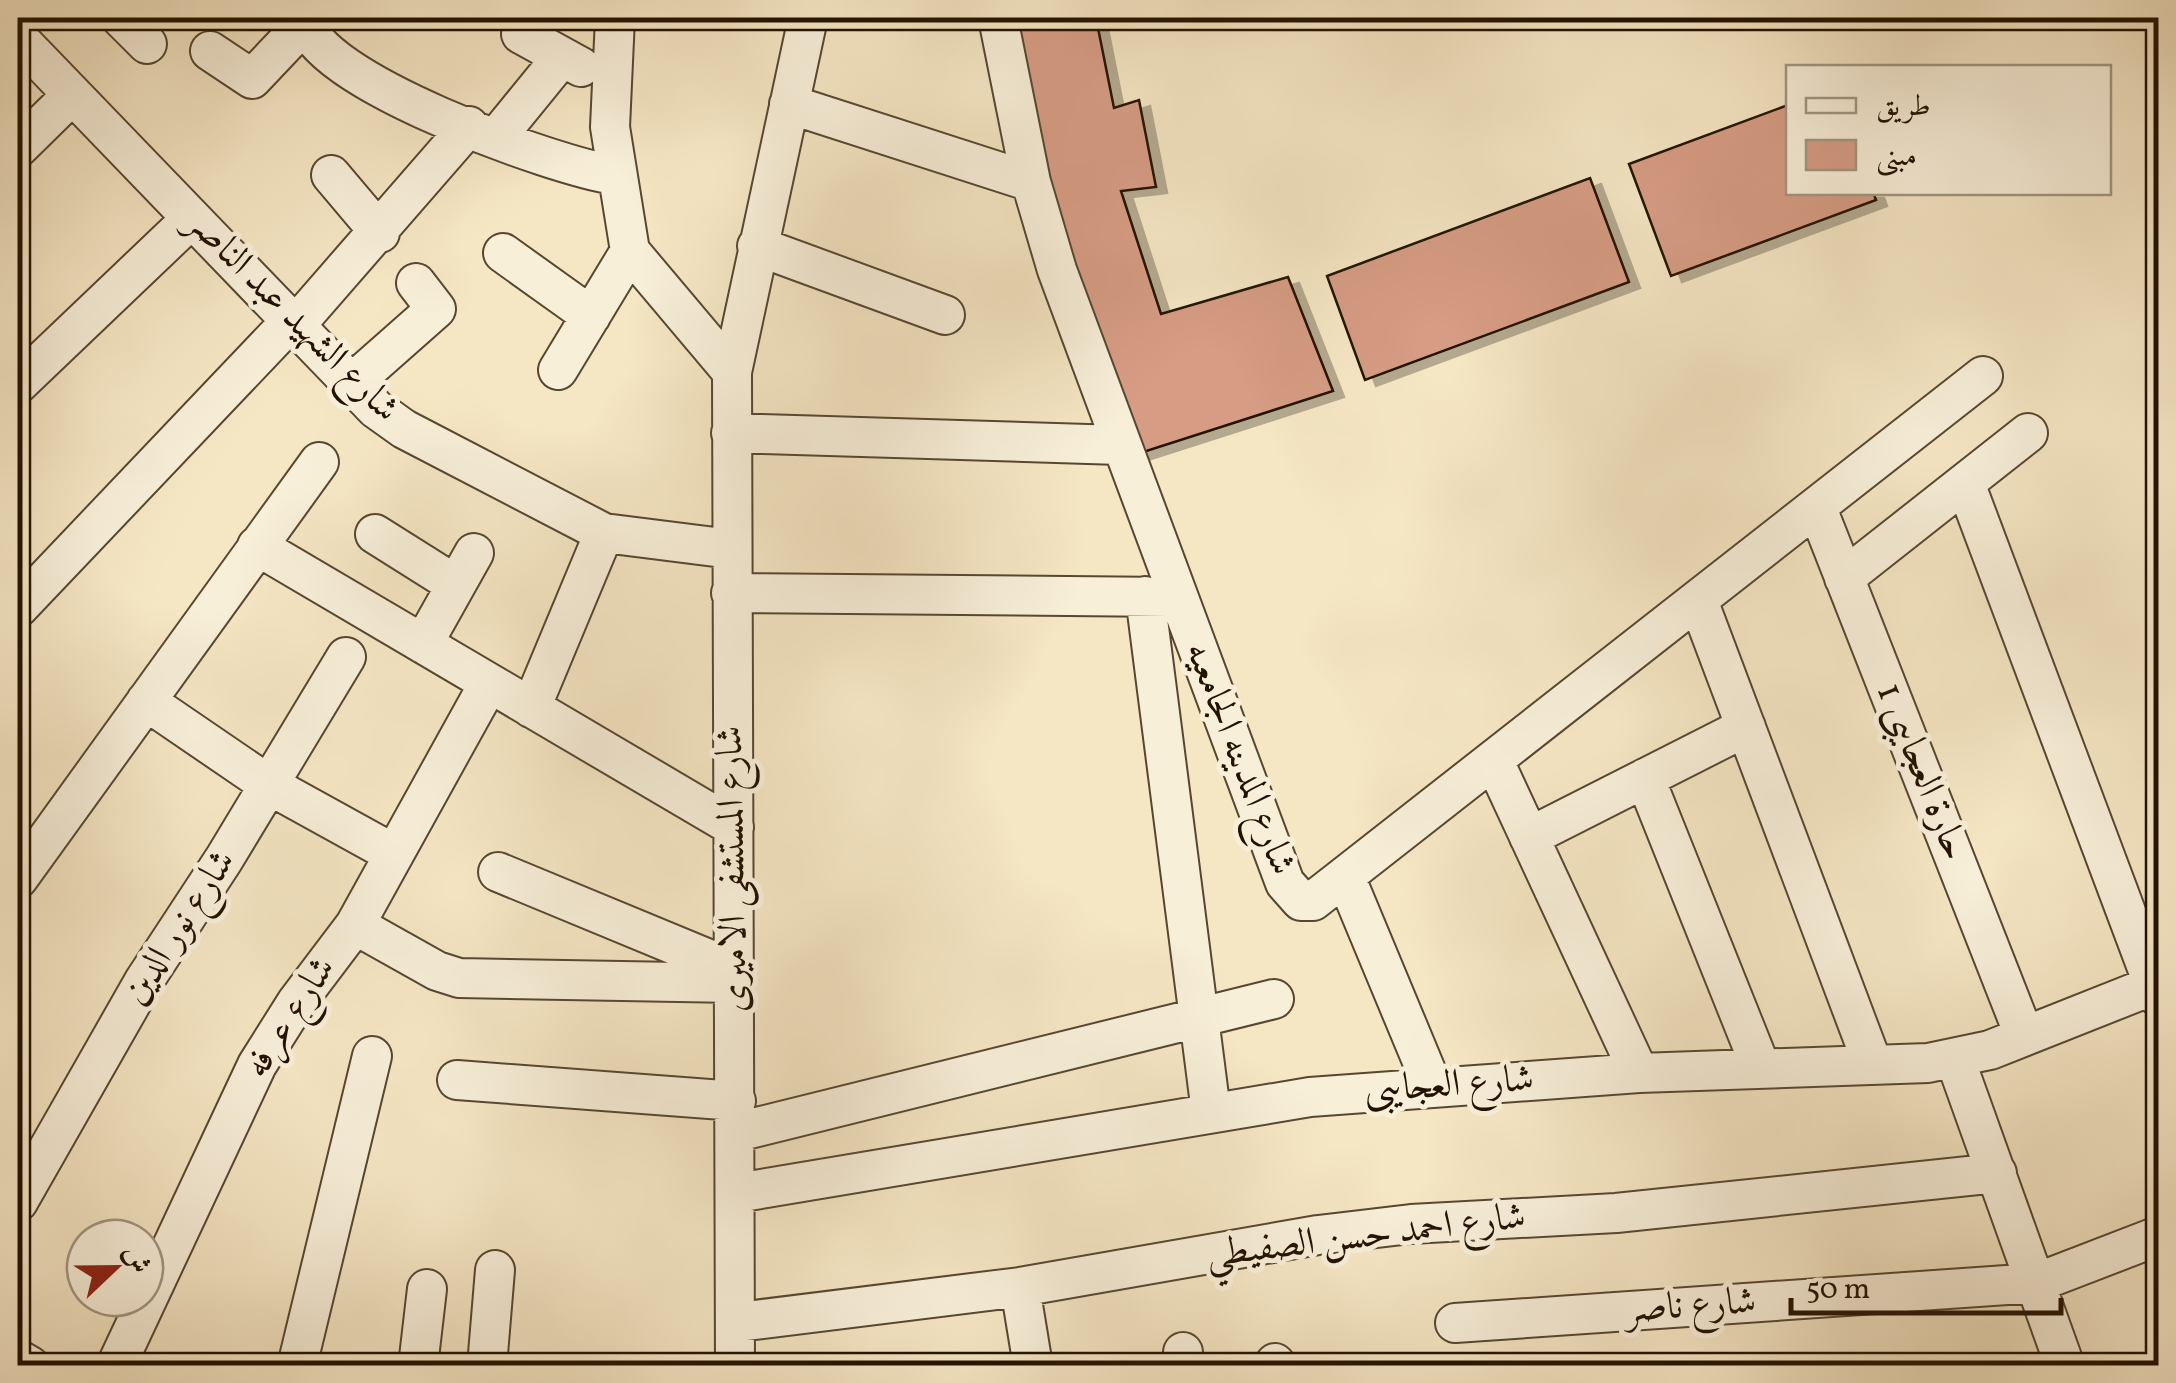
<svg xmlns="http://www.w3.org/2000/svg" width="2176" height="1383" font-family="Vollkorn,Amiri,serif">
	<style>
		.building { fill: #d69c84; stroke: #221200; stroke-width: 2.5; filter: url(#shadow) }
		.lines { fill: none; stroke-linecap: round; stroke-linejoin: round }
		.minor-casing { stroke: #574731; stroke-width: 42 }
		.minor { stroke: #f8efd9; stroke-width: 38 }
		.labels { text-anchor: middle; dominant-baseline: central; stroke-width: 10; stroke-linejoin: round; paint-order: stroke }
		.street-label { font-size: 38px; fill: #221200; stroke: #f8efd9 }
	</style>
	<defs>
		<filter id="shadow"><feDropShadow dx="11" dy="6" stdDeviation="0" flood-color="#0004"/></filter>
	</defs>
	<rect width="100%" height="100%" fill="#f5e6c4"/>
	<filter id="stains"><feTurbulence type="fractalNoise" baseFrequency=".002" numOctaves="4"/><feColorMatrix values="0 0 0 0 .2 0 0 0 0 .09 0 0 0 0 .02 0 0 0 .5 -.17"/></filter>
	<radialGradient id="worn" r=".72"><stop offset=".6" stop-color="#630" stop-opacity="0"/><stop offset="1" stop-color="#630" stop-opacity=".3"/></radialGradient>
	<path class="building" d="M1015,18H1096L1114,108L1139,100L1156,187L1121,191L1161,314L1288,277L1333,391L1134,455L1053,237Z
		M1788,105V192H1873L1876,200L1671,276L1629,164Z
		M1590,178L1629,282L1365,380L1327,276Z"/>
	<g class="lines">
		<g class="minor-casing">
			<path id="minor" d="M121,18L147,44
				M305,18C308,79 557,167 615,175
				M615,18L610,127L630,251L732,372
				M998,18L1031,182L1057,270L1285,883L1301,901H1313L1345,876L1983,376
				M521,34L581,67
				M18,38L376,409L404,429L604,533L731,549
				M210,51L252,79L305,23
				M789,104L1031,182
				M496,138L562,57
				M18,148L72,95
				M331,175L380,233
				M757,246L945,315
				M503,253L591,316
				M294,327L469,126
				M558,370L630,251
				M18,384L191,219
				M350,385L436,309L416,283
				M731,433L1120,445
				M1965,483L2158,997
				M1817,508L2024,1035
				M375,534L456,585
				M257,546L734,827
				M1844,578L2028,433
				M731,593L1169,597
				M1145,596L1211,1112
				M1699,603L1873,1065
				M18,608L290,322
				M423,644L474,553
				M146,701L269,785L394,854
				M531,708L604,533
				M1494,761L1639,1073
				M1645,778L1761,1068
				M1529,837L1746,727
				M498,872L735,970
				M1345,876L1432,1085
				M18,879L319,462
				M355,925L437,971L459,978L735,983
				M1955,1059L2065,1366
				M457,1080L736,1101
				M737,1132L1274,999
				M737,1193L1310,1097L1639,1073L1928,1063L1990,1050L2154,985
				M18,1202L144,981L224,859L346,657
				M1020,1287L1033,1366
				M738,1322L1020,1287L1318,1235L1411,1224L1616,1213L1997,1173
				M1455,1323L2036,1283L2158,1236
				M1183,1352V1366
				M18,1359L30,1366
				M1275,1363L1276,1366
				M116,1366L257,1065L296,1003L355,925L489,683
				M297,1366L372,1056
				M418,1366L427,1289
				M487,1366L495,1270
				M735,1366L732,372L808,18"/>
		</g>
		<use href="#minor" class="minor"/>
	</g>
	<g class="labels">
		<g class="street-label">
			<text transform="translate(292 317) rotate(45)">شارع الشهيد عبد الناصر</text>
			<text transform="translate(1239 759) rotate(69)">شارع المدينه الجامعيه</text>
			<text transform="translate(1921 772) rotate(68)">حارة العجايبى 1</text>
			<text transform="translate(734 869) rotate(-91)">شارع المستشفى الاميرى</text>
			<text transform="translate(180 928) rotate(-57)">شارع نور الدين</text>
			<text transform="translate(291 1018) rotate(-57)">شارع عرفه</text>
			<text transform="translate(1449 1086) rotate(-4)">شارع العجايبى</text>
			<text transform="translate(1366 1237) rotate(-7)">شارع احمد حسن الصفيطي</text>
			<text transform="translate(1691 1307) rotate(-4)">شارع ناصر</text>
		</g>
	</g>
	<rect width="2176" height="1383" fill="none" stroke="#f5e6c4" stroke-width="60"/>
	<rect x="20" y="20" width="2136" height="1343" fill="none" stroke="#221200" stroke-width="5"/>
	<rect x="30" y="30" width="2116" height="1323" fill="none" stroke="#221200" stroke-width="2.5"/>
	<rect x="1786" y="65" width="325" height="130" fill="#f8efd9" stroke="#a29782" stroke-width="2.5"/>
	<rect x="1806" y="98" width="50" height="15" fill="#f8efd9" stroke="#a29782" stroke-width="2.5"/>
	<text x="1876" y="115" font-size="30" fill="#221200">طريق</text>
	<rect x="1806" y="140" width="50" height="30" fill="#d69c84" stroke="#a29782" stroke-width="2.5"/>
	<text x="1876" y="165" font-size="30" fill="#221200">مبنى</text>
	<g transform="translate(115 1268) rotate(68)"><circle r="48" fill="#f8efd9" stroke="#a29782" stroke-width="2.5"/>
	<path d="M0-8L18 38L0 25L-18 38Z" fill="#8f2418"/>
	<text y="-15" font-size="28" font-weight="bold" text-anchor="middle" fill="#221200">ش</text>
	</g>
	<path d="M1791 1298v15h270v-15" fill="none" stroke="#221200" stroke-width="5"/>
	<text x="1806" y="1298" font-size="30" fill="#221200" stroke="#f8efd9" stroke-width="8" paint-order="stroke">50 m</text>
	<rect width="100%" height="100%" filter="url(#stains)"/>
	<rect width="100%" height="100%" fill="url(#worn)"/>
</svg>
